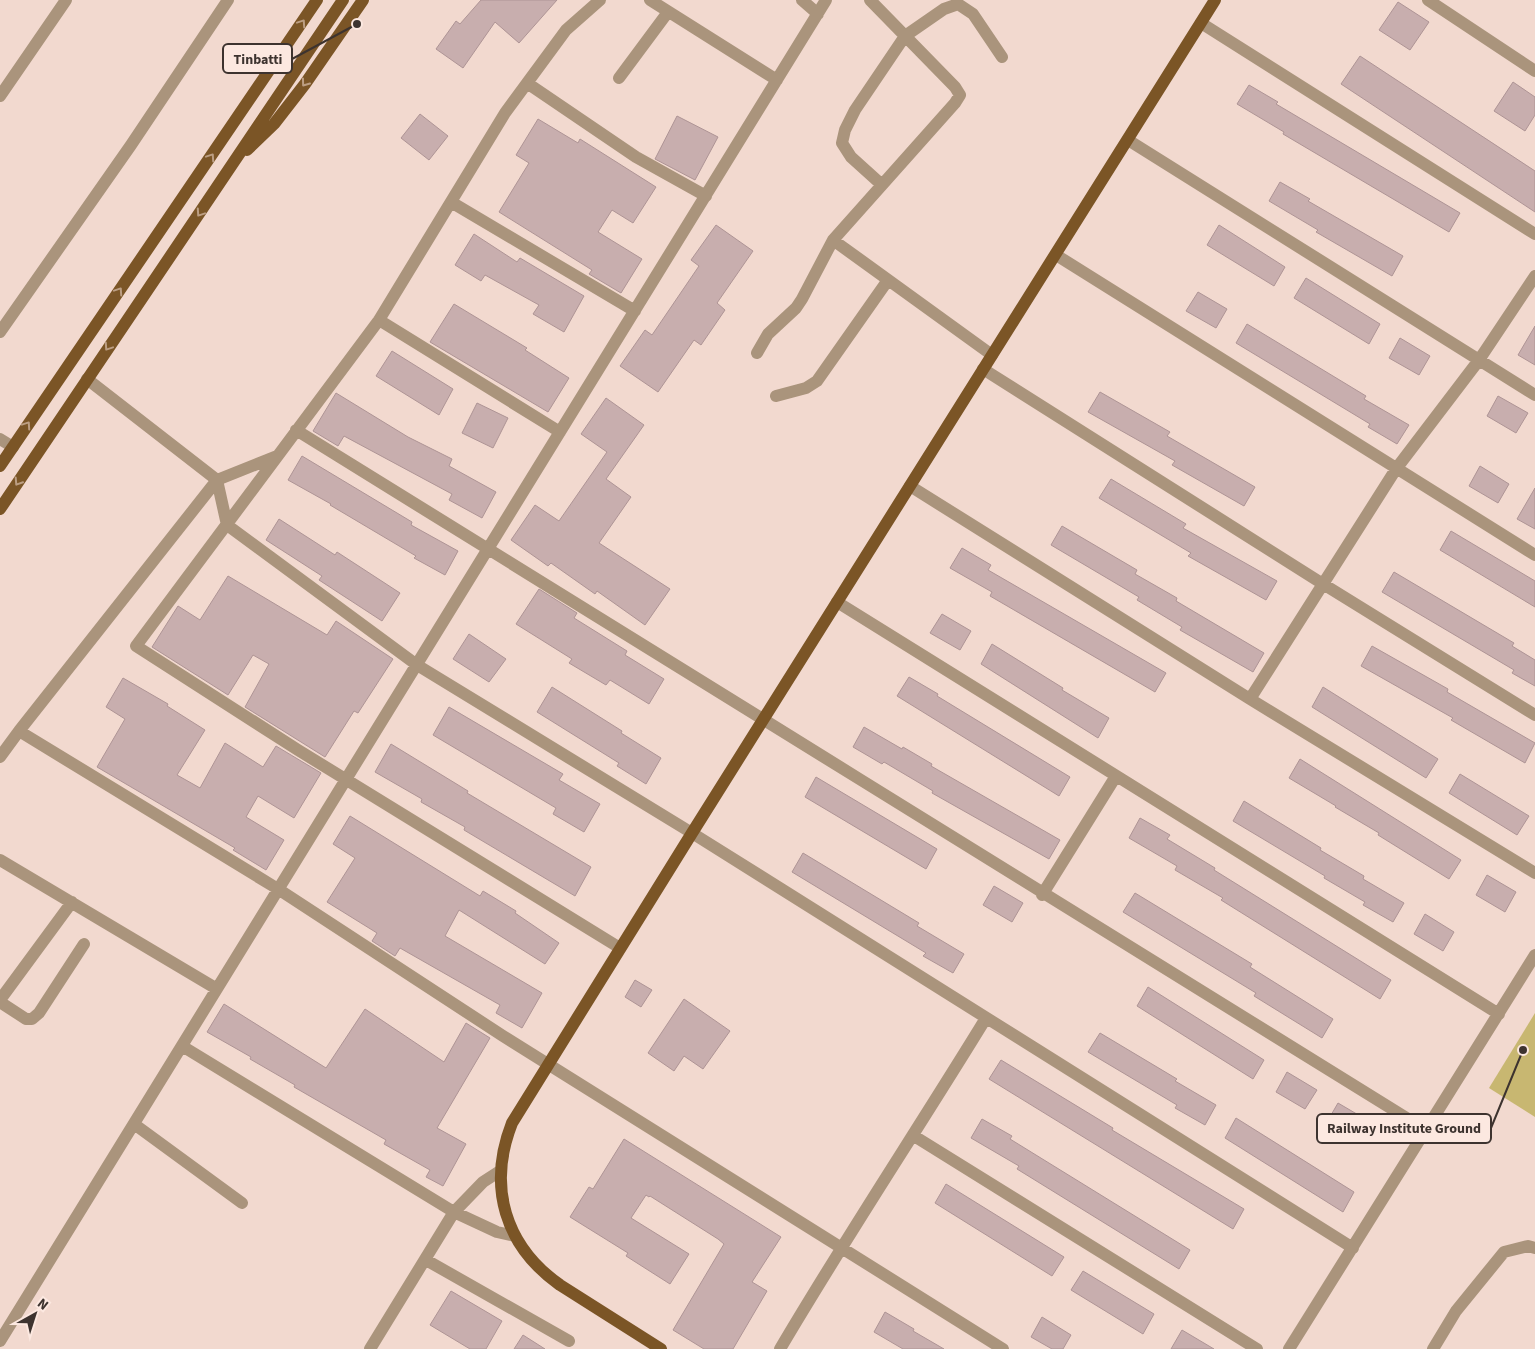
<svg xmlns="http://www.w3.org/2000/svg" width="1535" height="1349" font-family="'Source Sans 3',sans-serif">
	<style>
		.green { fill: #c8b771 }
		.building { fill: #c8aeae; stroke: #ae9495 }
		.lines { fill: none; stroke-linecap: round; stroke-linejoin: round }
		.minor { stroke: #aa947c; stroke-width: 12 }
		.major { stroke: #7b5526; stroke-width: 12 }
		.oneway { stroke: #bc9e83 }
		.leader { fill: none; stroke: #3d332f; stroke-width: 2 }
		.callout-dot { fill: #3d332f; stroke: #fce8e0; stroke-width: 2 }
		.callout { fill: #fce8e0; stroke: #3d332f; stroke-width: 2 }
		.callout-label { font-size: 14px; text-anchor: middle; font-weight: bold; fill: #3d332f }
	</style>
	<rect width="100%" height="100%" fill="#f2d9cf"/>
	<path class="green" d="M1535,1013V1117L1489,1088Z"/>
	<path class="building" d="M481,0H557L519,43L495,22L463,68L436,49L456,21L460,24Z
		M1398,2L1429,22L1410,50L1379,30Z
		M1360,56L1535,171V212L1341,84Z
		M1513,82L1535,97V115L1525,131L1494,111Z
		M1249,85L1278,102L1276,104L1460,213L1449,232L1283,134L1284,132L1237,104Z
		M420,114L448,136L429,160L401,138Z
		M677,116L718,137L695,180L655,159Z
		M538,119L578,143L580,139L656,187L633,223L612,210L598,232L642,259L621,293L589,274L592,270L499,212L529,163L516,155Z
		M1280,182L1310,199L1308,201L1403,256L1392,276L1316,232L1318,230L1269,201Z
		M716,225L753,251L717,303L725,310L701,345L694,340L658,392L620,366L645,330L652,335L699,266L691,260Z
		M1219,225L1285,267L1274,286L1207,245Z
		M474,234L517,262L520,258L584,296L564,332L533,314L539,305L485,275L481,281L455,265Z
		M1306,278L1380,324L1369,344L1294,298Z
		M1198,292L1227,309L1216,328L1186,311Z
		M454,304L527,348L525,350L569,378L548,412L430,342Z
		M1247,324L1366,396L1364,399L1409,425L1397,444L1368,427L1370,424L1236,343Z
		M1535,326V365L1518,355Z
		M1400,338L1430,356L1419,375L1389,358Z
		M392,351L453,389L439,415L376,376Z
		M1100,392L1170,432L1167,436L1255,487L1244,506L1172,465L1175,461L1088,412Z
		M336,393L408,437L452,459L449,466L496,492L482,518L449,500L452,494L344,436L338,446L313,431Z
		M1498,396L1528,413L1516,433L1487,416Z
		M606,398L644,425L606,479L631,497L599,543L670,589L645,625L597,591L595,594L551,563L548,566L511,540L535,505L559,521L607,452L581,434Z
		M477,403L508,418L493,448L462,433Z
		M302,456L412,522L411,525L458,551L445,575L414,558L416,556L330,505L331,504L288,480Z
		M1480,466L1509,484L1498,503L1469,486Z
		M1111,479L1186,524L1183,528L1277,581L1266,600L1188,556L1191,553L1099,498Z
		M1535,488V529L1517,519Z
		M279,519L335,555L337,552L400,593L382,621L319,580L322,576L266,540Z
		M1062,526L1137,570L1135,574L1177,598L1176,601L1264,653L1253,672L1180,630L1182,627L1137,600L1139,597L1051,545Z
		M1451,531L1535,581V607L1440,550Z
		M962,548L991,565L988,570L1166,673L1155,692L990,596L992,592L950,568Z
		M1394,572L1514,643L1512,646L1535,660V686L1512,673L1514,670L1382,592Z
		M228,576L327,635L336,621L393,659L358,713L354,711L325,757L245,707L269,664L253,655L228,695L152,647L178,606L200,620Z
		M539,589L577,613L574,618L627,651L625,655L664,679L649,704L610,680L606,685L569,663L572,659L516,624Z
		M942,614L971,631L960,650L930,633Z
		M469,634L506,659L489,682L453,659Z
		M992,644L1063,688L1062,690L1109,718L1098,738L981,664Z
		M1372,646L1448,689L1447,692L1535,743L1525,763L1451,720L1453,718L1361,666Z
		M909,677L938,694L937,696L1070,777L1059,796L897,696Z
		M123,678L168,704L167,706L205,730L177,775L200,788L225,743L263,767L276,746L321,773L294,818L258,796L246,817L284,840L266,870L233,850L235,848L97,767L125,719L106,707Z
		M552,687L622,731L621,733L661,758L646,784L617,766L619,763L537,712Z
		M1323,687L1438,759L1426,778L1312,707Z
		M449,707L563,774L559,780L600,804L584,832L553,814L556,808L433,735Z
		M864,727L902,749L903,747L932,764L931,766L1060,840L1049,859L932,793L933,791L884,762L882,764L853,747Z
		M391,744L468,791L467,793L591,867L575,896L464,830L465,827L421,802L422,799L375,772Z
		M1300,759L1461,860L1449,879L1378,835L1379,833L1335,807L1336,806L1289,778Z
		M1460,774L1529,816L1517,835L1449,793Z
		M816,777L937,849L926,869L805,797Z
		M1244,801L1321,848L1320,850L1364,876L1363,879L1404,903L1393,922L1363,905L1365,902L1324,878L1325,876L1233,821Z
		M350,816L480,896L483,891L516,911L515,913L559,943L545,964L459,910L445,936L542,993L522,1028L496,1013L500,1005L400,948L395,956L372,941L377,933L327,902L355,858L333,844Z
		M1140,818L1170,835L1167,839L1215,868L1214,870L1391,980L1380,999L1221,900L1223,898L1175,870L1177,866L1129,838Z
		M803,853L919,923L917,926L964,954L953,973L923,956L926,953L792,872Z
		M1487,875L1516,892L1505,912L1476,895Z
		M994,886L1023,903L1012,922L983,905Z
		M1135,893L1252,964L1250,967L1333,1019L1322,1038L1254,996L1256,993L1123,912Z
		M1425,914L1454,932L1443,951L1414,934Z
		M635,980L652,990L641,1007L625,997Z
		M1148,987L1264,1060L1253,1079L1137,1006Z
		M684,999L730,1031L703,1069L684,1056L674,1071L648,1053Z
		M224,1004L326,1068L365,1009L444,1062L466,1023L490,1038L437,1128L466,1144L443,1186L426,1177L430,1170L384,1144L386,1140L294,1087L295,1085L250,1059L251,1057L207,1032Z
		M1100,1033L1177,1079L1175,1081L1216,1105L1205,1125L1175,1108L1177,1105L1088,1052Z
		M1001,1060L1113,1128L1112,1130L1244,1209L1233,1229L989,1079Z
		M1287,1072L1317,1090L1305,1109L1276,1092Z
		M1338,1103L1367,1120L1356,1139L1327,1122Z
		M1236,1118L1354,1192L1343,1212L1225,1138Z
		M982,1119L1012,1136L1010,1139L1190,1250L1179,1269L1017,1169L1019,1166L971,1138Z
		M624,1139L781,1237L752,1282L767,1291L733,1349H704L673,1330L724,1244L718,1239L650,1196L649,1197L646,1195L631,1218L689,1254L670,1284L626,1256L628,1253L570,1217L589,1187L593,1189Z
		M946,1184L1064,1257L1052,1276L935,1203Z
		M1083,1271L1154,1314L1143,1334L1071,1290Z
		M451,1291L502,1321L486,1349H470L430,1325Z
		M885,1312L914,1329L913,1331L944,1349H903L874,1332Z
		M1042,1317L1071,1335L1063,1349H1052L1031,1337Z
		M1182,1330L1214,1349H1171Z
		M523,1335L545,1349H514Z"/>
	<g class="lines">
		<path class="minor" d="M600,0L566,30L505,113L379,320L136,646L298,750L620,948
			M650,0L777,80
			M802,0L818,14
			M1428,0L1535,71
			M1201,23L1535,234
			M619,78L668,12
			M527,83L636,157L706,196
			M0,96L66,0
			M1128,140L1535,395
			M882,185L851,157L842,143L845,130L855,110L905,36L944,9L958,4L973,14L1002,57
			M451,202L635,311
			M833,240L992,355
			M1056,255L1535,555
			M379,320L560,432
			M0,332L131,145L228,0
			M757,353L768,334L796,308L802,299L833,240L955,103L960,95L955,87L870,0
			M983,369L1323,584L1535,715
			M87,379L217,480L227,525L417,665L692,833L1353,1248
			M776,396L806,388L817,381L888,280
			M296,430C674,661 1048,899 1426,1130
			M0,439L13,447
			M277,456L217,480L19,731L278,889L503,1036L1003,1349
			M910,486L1250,699L1535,873
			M837,602L1499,1014
			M1250,699L1396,469L1479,360L1535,276
			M0,757L19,731
			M0,860L217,989
			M1042,895L1116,776
			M0,1000L72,902
			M0,1002L26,1019H32L39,1013L84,944
			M182,1046L454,1212L497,1232L515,1236
			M134,1124L242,1203
			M914,1136L1257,1349
			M426,1260L569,1341
			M0,1341L826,0
			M370,1349L454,1212L483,1182L500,1171
			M780,1349C846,1237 918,1129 986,1018
			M1289,1349L1535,955
			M1433,1349L1456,1311L1504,1252L1528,1246L1535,1248"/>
		<path class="major" d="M247,150L274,124L305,84L363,0
			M0,466L317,0
			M0,509L343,0
			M661,1349L560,1285C505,1246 487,1187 512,1123L692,833L1215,0"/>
	</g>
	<defs><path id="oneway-chevron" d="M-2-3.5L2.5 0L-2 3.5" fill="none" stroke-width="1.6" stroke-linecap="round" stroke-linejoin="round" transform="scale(1.25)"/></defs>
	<g class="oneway">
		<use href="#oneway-chevron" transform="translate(302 23) rotate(-56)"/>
		<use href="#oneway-chevron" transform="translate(305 83) rotate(126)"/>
		<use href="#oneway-chevron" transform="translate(211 157) rotate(-56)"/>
		<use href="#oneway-chevron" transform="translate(200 213) rotate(124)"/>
		<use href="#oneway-chevron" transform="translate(119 291) rotate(-56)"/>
		<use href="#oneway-chevron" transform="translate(108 347) rotate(124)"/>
		<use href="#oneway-chevron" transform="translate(27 425) rotate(-56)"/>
		<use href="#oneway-chevron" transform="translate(18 482) rotate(123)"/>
	</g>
	<path class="leader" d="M357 24L292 59M1523 1050L1491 1128"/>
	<g class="callout-dot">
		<circle cx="357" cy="24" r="5"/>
		<circle cx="1523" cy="1050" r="5"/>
	</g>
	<g class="callout">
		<rect x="223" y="44" width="69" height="29" rx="5"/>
		<rect x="1317" y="1114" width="174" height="29" rx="5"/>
	</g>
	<g class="callout-label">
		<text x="258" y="64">Tinbatti</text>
		<text x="1404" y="1133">Railway Institute Ground</text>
	</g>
	<g transform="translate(35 1314) rotate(39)" stroke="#fce8e0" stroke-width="4" paint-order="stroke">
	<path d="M0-4L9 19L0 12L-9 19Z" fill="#3d332f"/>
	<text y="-8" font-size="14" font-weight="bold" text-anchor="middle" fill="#3d332f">N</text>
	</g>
</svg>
